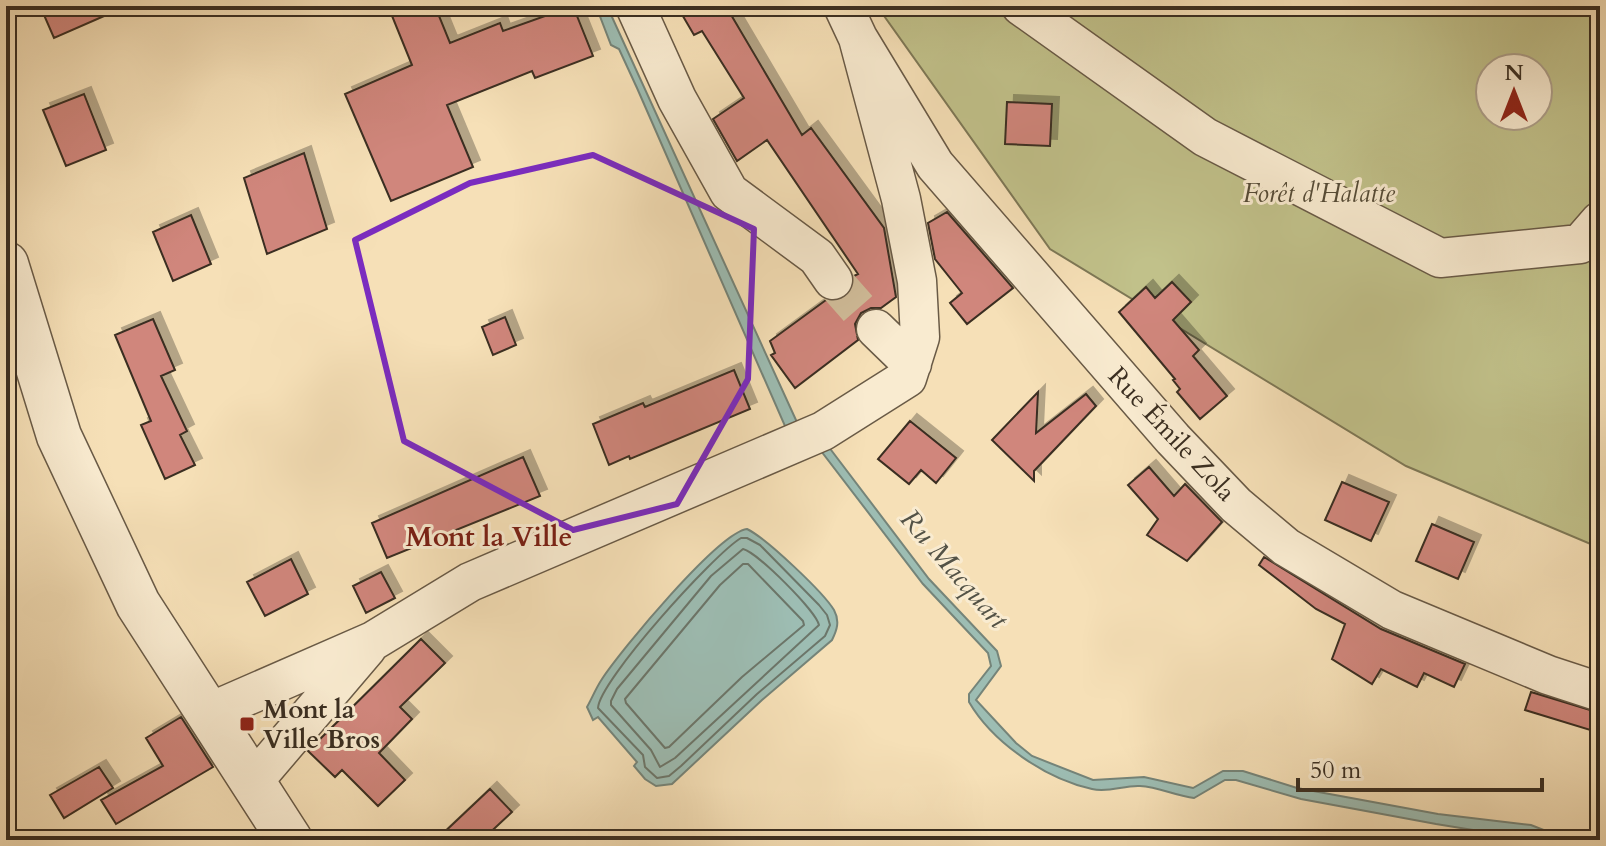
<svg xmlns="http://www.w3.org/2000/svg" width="1606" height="846" font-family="Cardo,serif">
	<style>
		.green { fill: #c1c18a; stroke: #7e7856; stroke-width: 2; fill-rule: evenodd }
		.water { fill: #9dbdb3; stroke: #758479; stroke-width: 2 }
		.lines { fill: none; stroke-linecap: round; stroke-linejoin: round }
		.shore { stroke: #6c766a; stroke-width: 2 }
		.building { fill: #d0867c; stroke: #3a2e21; stroke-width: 2; filter: url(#shadow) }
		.minor-tunnel { stroke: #d0bc99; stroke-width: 38; stroke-dasharray: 38 19; stroke-linecap: butt }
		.minor-casing { stroke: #695a46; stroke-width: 41 }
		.tertiary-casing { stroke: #695a46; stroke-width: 47 }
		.minor { stroke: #f9ebd0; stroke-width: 38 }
		.tertiary { stroke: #f9ebd0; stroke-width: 44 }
		.marked { fill: none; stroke: #7b2cbf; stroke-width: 6; stroke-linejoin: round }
		.poi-dot { fill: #8f2418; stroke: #f9ebd0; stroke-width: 3 }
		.labels { text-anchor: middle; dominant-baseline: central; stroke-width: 6; stroke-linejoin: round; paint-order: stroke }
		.park-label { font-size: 26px; font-style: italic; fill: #554b36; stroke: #f9ebd0 }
		.street-label { font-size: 26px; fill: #3a2e21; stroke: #f9ebd0 }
		.poi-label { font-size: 26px; font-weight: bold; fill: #3a2e21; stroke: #f9ebd0; text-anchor: start }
		.neighbourhood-label { font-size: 28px; font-weight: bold; fill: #7a1f14; stroke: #f9ebd0 }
		.water-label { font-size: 28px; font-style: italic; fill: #535246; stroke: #f9ebd0 }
	</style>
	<defs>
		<filter id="shadow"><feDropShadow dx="7" dy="-7" stdDeviation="0" flood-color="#0004"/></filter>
	</defs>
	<rect width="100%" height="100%" fill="#f6e0b7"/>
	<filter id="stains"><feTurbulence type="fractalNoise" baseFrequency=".0025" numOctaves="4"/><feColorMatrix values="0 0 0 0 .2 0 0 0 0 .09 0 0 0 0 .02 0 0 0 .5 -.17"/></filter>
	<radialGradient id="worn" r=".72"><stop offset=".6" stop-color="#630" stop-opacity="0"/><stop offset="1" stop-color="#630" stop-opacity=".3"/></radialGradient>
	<path class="green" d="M877,6H1600V548L1406,466L1050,249ZM1490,68H1538V116H1490Z"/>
	<path class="water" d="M596,6H607L801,431L788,433L637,88L619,49L611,45Z
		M825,442L929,579L997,651L1001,666L976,700L1016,743L1032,756L1093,780L1144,777L1193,788L1223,771H1243L1297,788L1438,814L1531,825L1569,840H1545L1513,831L1473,830L1436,824L1301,799L1236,780H1225L1194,798C1176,796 1159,787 1140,786C1124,785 1109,793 1092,789C1046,779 993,743 969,702V694L991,666L988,653L923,584L818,447Z
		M747,529C766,538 823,592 834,610C840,621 837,630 832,640L762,700L672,784L656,786L645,779L634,766L637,762L598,717L593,720L587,707C592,698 596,688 602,679C621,650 718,533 747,529Z"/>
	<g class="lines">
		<path class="shore" d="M741,538H747L760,545L819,605L827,615L830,625L825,636L757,694L681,766L669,776L657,778L645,767L643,755L598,708C599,681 714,554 741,538Z
			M743,549C757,552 816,611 819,625L675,758L660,767L651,750L611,705V701L617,689L711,576Z
			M743,564H748L803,621L804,625L742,677L669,747L665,748L626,703L625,699L720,585Z"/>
	</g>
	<path class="building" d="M64,6H127L54,38L44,15Z
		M388,6H435L450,43L500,23L503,31L573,6L593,56L535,78L532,71L447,105L473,167L391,201L345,94L412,65Z
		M677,6H741L730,13L802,135L811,128L884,228L896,297L881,308H871L861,313L855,324L858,340L795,388L771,355L775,353L770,341L826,300L836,302L846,298L852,290L854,276L858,274L767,140L737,161L713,119L744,98L702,31L694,35Z
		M84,94L106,150L66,166L43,110Z
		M1007,102L1052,104L1050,146L1005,144Z
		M304,153L327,229L267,254L244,178Z
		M947,212L1013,288L967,324L950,303L962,293L935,259L928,223Z
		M191,215L211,264L173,281L153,232Z
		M1172,282L1191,302L1173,320L1199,350L1193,356L1227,396L1200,419L1177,392L1180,389L1173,380L1175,379L1119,312L1146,287L1155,298Z
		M505,317L516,345L493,355L482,327Z
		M153,319L175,370L161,376L187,431L180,435L195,465L165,479L141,425L151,421L115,335Z
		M734,370L750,409L630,459L629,456L609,465L593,424L643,403L645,407Z
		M1038,392L1036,433L1086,394L1096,406L1034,471V481L992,440Z
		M910,421L956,458L936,483L921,470L909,484L878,459Z
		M523,457L540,496L387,558L372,523Z
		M1149,467L1174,496L1185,484L1222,522L1187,561L1147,535L1158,519L1128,485Z
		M1342,482L1389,502L1371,541L1325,520Z
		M1432,524L1474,542L1458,579L1416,561Z
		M1264,557L1381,629L1465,664L1454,687L1424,673L1417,687L1381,669L1372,684L1332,659L1345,624L1316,609L1259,565Z
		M291,559L308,594L265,616L247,582Z
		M381,572L395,598L366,613L353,586Z
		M421,639L445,663L400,707L412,719L379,753L405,780L378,806L342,770L335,777L308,751Z
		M1531,692L1600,713V733L1525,710Z
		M181,717L213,767L116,824L101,800L163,766L146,738Z
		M99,767L113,788L64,818L50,795Z
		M490,789L512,812L482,840H436Z"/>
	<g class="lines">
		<path class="minor-tunnel" d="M833,280L876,329"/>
		<g class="minor-casing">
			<path id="minor" d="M635,6L677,99L729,192L817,257L833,280
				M843,6L858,38L935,165L1173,439L1236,505L1286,547L1392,610L1548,675L1600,692
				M1021,6L1205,137L1440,258L1580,244L1600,221
				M876,329L912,364
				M208,713L373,641L470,582L823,431L907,378L920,337L917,281L901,199L858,38
				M252,783L367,648"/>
		</g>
		<g class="tertiary-casing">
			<path id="tertiary" d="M6,264L59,436L138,604L290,840"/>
		</g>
		<use href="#minor" class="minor"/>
		<use href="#tertiary" class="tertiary"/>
	</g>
	<path class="marked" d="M593,155L754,229L748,379L677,504L573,530L404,441L355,240L470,183Z"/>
	<rect class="poi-dot" x="239" y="716" width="16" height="16" rx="4"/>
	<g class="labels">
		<g class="park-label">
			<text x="1319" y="193">Forêt d'Halatte</text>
		</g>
		<g class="street-label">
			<text transform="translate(1172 434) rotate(47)">Rue Émile Zola</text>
		</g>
		<g class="poi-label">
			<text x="263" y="709">Mont la<tspan x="263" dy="30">Ville Bros</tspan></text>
		</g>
		<g class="neighbourhood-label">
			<text x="489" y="537">Mont la Ville</text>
		</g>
		<g class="water-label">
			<text transform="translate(954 569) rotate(49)">Ru Macquart</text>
		</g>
	</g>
	<rect width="1606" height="846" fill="none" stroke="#f6e0b7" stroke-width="32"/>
	<rect x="8" y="8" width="1590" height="830" fill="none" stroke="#3a2e21" stroke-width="4"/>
	<rect x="16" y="16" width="1574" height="814" fill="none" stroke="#3a2e21" stroke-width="2"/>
	<g transform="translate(1514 92)"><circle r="38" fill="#f9ebd0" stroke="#ad9f8a" stroke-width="2"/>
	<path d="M0-6L14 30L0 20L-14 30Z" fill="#8f2418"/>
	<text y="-12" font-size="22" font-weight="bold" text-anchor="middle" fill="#3a2e21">N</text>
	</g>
	<path d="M1298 778v12h244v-12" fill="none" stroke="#3a2e21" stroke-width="4"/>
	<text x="1310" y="778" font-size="24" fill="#3a2e21" stroke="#f9ebd0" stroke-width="6" paint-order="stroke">50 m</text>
	<rect width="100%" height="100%" filter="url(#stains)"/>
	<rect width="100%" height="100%" fill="url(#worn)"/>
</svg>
